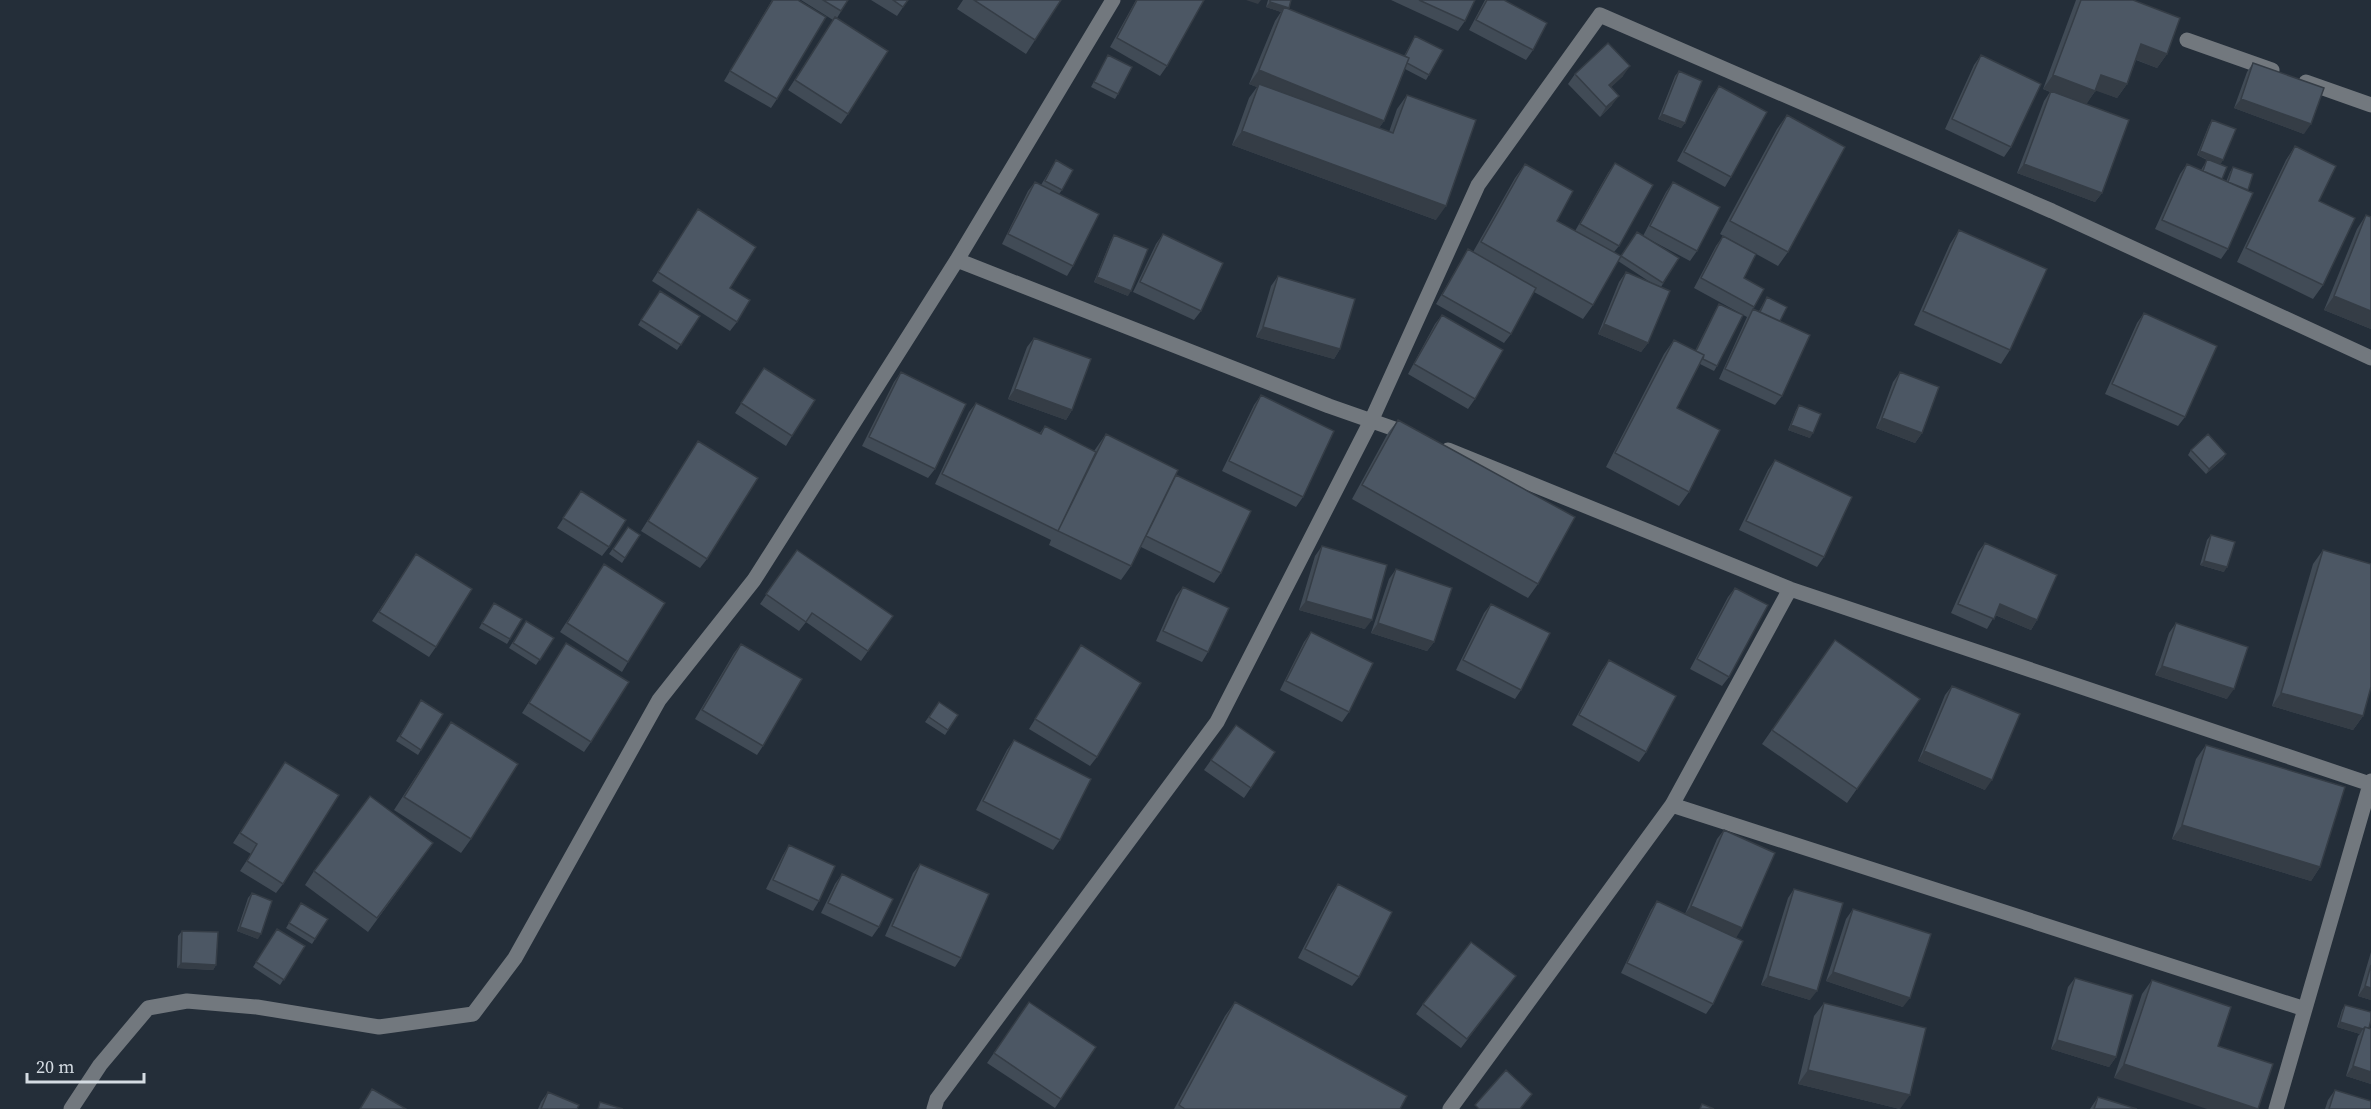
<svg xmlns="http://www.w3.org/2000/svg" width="2371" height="1109" font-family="'Source Serif 4',serif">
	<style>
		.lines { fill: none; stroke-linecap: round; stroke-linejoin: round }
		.minor { stroke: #72787e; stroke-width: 15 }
		.wall { fill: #414b56 }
		.shaded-wall { fill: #353d46 }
		.building { fill: #4c5764; stroke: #353d46; stroke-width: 1.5 }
	</style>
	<rect width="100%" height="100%" fill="#242e39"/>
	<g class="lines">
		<path class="minor" d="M2187,40L2272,70
			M2306,82L2371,105
			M957,260L1329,406L1409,434
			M1448,450L1790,589L2370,784
			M1672,805L2305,1009
			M71,1109L100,1065L148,1008L187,1001L257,1007L379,1027L473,1014L515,958L659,700L754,580L957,260L1113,0
			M934,1109L937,1099L1217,722L1372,419L1478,185L1600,15L2052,211L2371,358
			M1450,1109L1672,805L1790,589
			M2276,1109L2371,781"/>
	</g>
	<path class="wall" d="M772,0H798L777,99L771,108L724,81Z
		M801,0H848L837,18L848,114L841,124L788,90L833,20Z
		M871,0H908L897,16Z
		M963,0H1061L1026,54L957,9Z
		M1136,0H1204L1167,66L1160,76L1110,47Z
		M1268,0H1291L1288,9L1404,56L1415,36L1429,75L1426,80L1405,69L1384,121L1379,128L1389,132L1397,109L1407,95L1436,220L1232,145L1249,98L1257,87L1249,84L1275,21L1281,12L1266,7Z
		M1391,0H1475L1465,21L1458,31Z
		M1485,0H1504L1533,50L1526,60L1469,30Z
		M2076,0H2133L2167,54L2157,68L2136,60L2127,84L2117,98L2096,90L2086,104L2102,193L2095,202L2017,173L2044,101L2050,92L2043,89Z
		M1108,55L1118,94L1115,99L1091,87Z
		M1981,55L2011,147L2004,157L1945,129L1974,65Z
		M2253,63L2304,134L2234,108L2247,72Z
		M1679,71L1685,123L1681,128L1658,119L1675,76Z
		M1575,74L1623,76L1611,87L1612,105L1600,117L1568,84Z
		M1719,86L1731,177L1725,187L1677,161L1712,96Z
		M1787,115L1788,252L1778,266L1720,234L1777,129Z
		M2212,120L2223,160L2220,164L2222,179L2226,182L2230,172L2233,167L2228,249L2221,259L2155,229L2180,174L2187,164L2201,170L2207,160L2197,155L2209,125Z
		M2295,146L2319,201L2323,285L2313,299L2237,262L2286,160Z
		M1056,160L1062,190L1059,194L1073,266L1067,276L1002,244L1028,191L1035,182L1041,185Z
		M1615,163L1619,246L1614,252L1621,256L1637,232L1679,258L1661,287L1648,343L1641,352L1598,334L1619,282L1626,272L1653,284L1618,261L1593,305L1583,319L1534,292L1511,334L1504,343L1436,304L1462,259L1468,249L1473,252L1515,178L1525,164L1557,221L1575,231L1608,173Z
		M1673,182L1697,251L1690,261L1643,236L1666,192Z
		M698,209L730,288L737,322L730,331L652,281Z
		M2366,215L2371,329L2324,310L2357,229Z
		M1959,230L2010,350L2001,364L1914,325L1950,244Z
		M1163,234L1201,311L1194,320L1133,292L1156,244Z
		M1114,235L1128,296L1094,282L1111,240Z
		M1723,236L1744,278L1764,289L1753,309L1759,311L1767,297L1780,321L1782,396L1775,405L1719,379L1747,317L1694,288L1716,246Z
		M1278,276L1340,349L1334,359L1256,337L1271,286Z
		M660,291L700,316L677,350L638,325Z
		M1719,304L1717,366L1714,371L1700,364L1677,408L1689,492L1679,506L1606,467L1664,354L1674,340L1695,351L1716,309Z
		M2144,313L2185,417L2178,426L2105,394L2137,323Z
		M1442,315L1475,399L1468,409L1408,374L1435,324Z
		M1034,338L1072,410L1066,420L1008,399L1027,347Z
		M764,368L792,436L786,446L735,413Z
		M901,372L935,469L928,478L862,446L894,382Z
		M1900,372L1922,433L1915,443L1876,428L1893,382Z
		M1261,395L1303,497L1296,507L1222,471L1254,405Z
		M976,403L1039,434L1045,426L1094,451L1106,434L1176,475L1221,573L1214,583L1141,547L1131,566L1121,580L1049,545L1051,540L935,484L969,412Z
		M1799,405L1810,438L1788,430L1796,410Z
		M1398,420L1538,584L1528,598L1352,499L1388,433Z
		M698,441L707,559L700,568L641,531Z
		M2191,450L2226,454L2223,459L2206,474L2188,455Z
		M1775,460L1824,557L1817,567L1739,530L1768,470Z
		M581,491L609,547L602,556L557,528Z
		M628,527L640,535L622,563L609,554Z
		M2211,535L2224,572L2200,565L2207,540Z
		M1985,543L2037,620L2031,630L1995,615L1987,629L1951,613L1978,552Z
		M1322,546L1365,629L1299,610L1315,556Z
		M797,550L893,616L861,661L806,622L799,631L760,604Z
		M2323,550L2363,716L2353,730L2272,706L2313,564Z
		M416,554L436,647L429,657L372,621Z
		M604,564L628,662L622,672L560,632Z
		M1396,569L1434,642L1427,651L1371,633L1389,579Z
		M1183,587L1208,652L1202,662L1156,641L1176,596Z
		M1735,588L1729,677L1722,686L1690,669L1728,597Z
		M494,603L510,639L507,644L479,628Z
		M1491,604L1521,690L1515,699L1456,670L1484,613Z
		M526,621L554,638L536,665L509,648Z
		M2176,623L2227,699L2155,675L2169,633Z
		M1311,632L1349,712L1342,722L1280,690L1304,642Z
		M1835,640L1920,699L1847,803L1762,744Z
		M566,643L591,742L584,752L522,713Z
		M741,644L763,746L757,755L695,719L734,653Z
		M1081,645L1097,757L1090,766L1029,729Z
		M1609,660L1646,752L1639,762L1572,725L1602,670Z
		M1952,686L1985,790L1918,761L1945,695Z
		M939,702L958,715L945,735L925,722Z
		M418,705L421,750L418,755L396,741Z
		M451,722L471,839L461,853L394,810Z
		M1236,725L1275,752L1244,798L1204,770Z
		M1014,740L1060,840L1053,850L976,810L1007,750Z
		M2206,745L2320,867L2311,881L2172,839L2196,759Z
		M285,762L283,884L276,893L240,871L251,854L233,843Z
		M1724,830L1736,938L1713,1004L1706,1014L1621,973L1651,910L1657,901L1685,914L1717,839Z
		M433,843L368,932L305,885L314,871Z
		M789,845L819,901L813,911L766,889L783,855Z
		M920,864L961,958L955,967L885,936L913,873Z
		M842,874L879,927L872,937L821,913L835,884Z
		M1338,884L1359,977L1352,986L1298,958L1331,894Z
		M1794,889L1810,1000L1761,985L1788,898Z
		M252,893L258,939L237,931L248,898Z
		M298,908L328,919L312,944L286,928Z
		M1853,909L1903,1007L1826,981L1846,919Z
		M277,929L305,946L280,985L253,967Z
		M182,931L216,965L213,970L177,968L178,936Z
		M2371,952V1000L2358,996Z
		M1516,976L1461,1048L1416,1014L1423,1004Z
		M2075,978L2116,1057L2109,1067L2051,1049L2068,987Z
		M2152,980L2218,1046L2114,1078L2142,994Z
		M1029,1002L1096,1047L1055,1108L987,1063Z
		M1235,1002L1400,1109H1174L1225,1016Z
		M1824,1003L1900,1109L1798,1084L1814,1016Z
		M2345,1005L2369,1028L2371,1029V1084L2346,1076L2358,1036L2360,1034L2337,1027L2342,1010Z
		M2335,1090L2371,1109H2325L2328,1100Z
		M548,1092L577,1109H538L541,1102Z
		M2098,1097L2137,1109H2090Z"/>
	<path class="shaded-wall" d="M1246,0H1261L1258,4Z
		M1270,2L1289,8L1284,7L1281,12L1266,7Z
		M2141,44L2167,54L2157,68L2132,58Z
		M1630,66L1623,76L1603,95L1609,85Z
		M1259,70L1384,121L1374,135L1259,84L1257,87L1249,84Z
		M2053,75L2095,91L2086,105L2043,89Z
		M2101,75L2127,84L2117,98L2091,89Z
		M1619,96L1612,105L1600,117L1606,107Z
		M2241,99L2311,124L2304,134L2234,108Z
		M1662,114L1685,123L1681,128L1658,119Z
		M1242,131L1446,206L1436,220L1232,145Z
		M2200,151L2223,160L2220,165L2197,155Z
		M2024,164L2102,193L2095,202L2017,173Z
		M1097,277L1131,291L1128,296L1094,282Z
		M2334,296L2371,311V329L2324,310Z
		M1604,324L1648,343L1641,352L1598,334Z
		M1263,327L1340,349L1334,359L1256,337Z
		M1015,389L1072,410L1066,420L1008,399Z
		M1882,418L1922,433L1915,443L1876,428Z
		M1791,425L1813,433L1810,438L1788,430Z
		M2226,454L2223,459L2206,474L2209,469Z
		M2204,561L2227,567L2224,572L2200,565Z
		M1306,601L1372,620L1365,629L1299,610Z
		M2000,604L2037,620L2031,630L1993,614Z
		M1378,623L1434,642L1427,651L1371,633Z
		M2162,666L2234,689L2227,699L2155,675Z
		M2281,693L2363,716L2353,730L2272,706Z
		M1924,751L1992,780L1985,790L1918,761Z
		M2182,825L2320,867L2311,881L2172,839Z
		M1691,906L1742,928L1736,938L1684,915Z
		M240,927L261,934L258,939L237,931Z
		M181,963L216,965L213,970L177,968Z
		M1833,972L1910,998L1903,1007L1826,981Z
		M1768,976L1817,991L1810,1000L1761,985Z
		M2365,986L2371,988V1000L2358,996Z
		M2340,1022L2363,1029L2360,1034L2337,1027Z
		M2057,1040L2116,1057L2109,1067L2051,1049Z
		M2124,1064L2258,1109H2207L2114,1078Z
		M2353,1066L2371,1072V1084L2346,1076Z
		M1808,1070L1910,1095L1900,1109L1798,1084Z"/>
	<path class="building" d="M773,0H798L826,17L777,99L730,71Z
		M823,0H848L841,11Z
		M893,0H908L903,7Z
		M974,0H1061L1035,40Z
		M1137,0H1204L1167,66L1117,38Z
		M1270,0H1291L1289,8L1270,2Z
		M1419,0H1475L1465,21Z
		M1487,0H1504L1547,23L1533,50L1476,20Z
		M2081,0H2133L2180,18L2167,54L2141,44L2127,84L2101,75L2095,91L2053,75Z
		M1284,7L1409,58L1384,121L1259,70Z
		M835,17L888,51L848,114L795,80Z
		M1415,36L1443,50L1429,75L1407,63L1409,58L1405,56Z
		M1608,43L1630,66L1609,85L1619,96L1606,107L1575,74Z
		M1108,55L1132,67L1118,94L1094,82Z
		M1981,55L2041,84L2011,147L1952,119Z
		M2253,63L2324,88L2311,124L2241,99Z
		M1679,71L1702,81L1685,123L1662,114Z
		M1259,84L1393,133L1407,95L1476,120L1446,206L1242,131Z
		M1719,86L1767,112L1731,177L1684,152Z
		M2051,91L2129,120L2102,193L2024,164Z
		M1787,115L1845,147L1788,252L1730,221Z
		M2212,120L2236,129L2223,160L2200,151Z
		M2295,146L2336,166L2319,201L2355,218L2323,285L2246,248Z
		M2207,159L2227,167L2222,179L2203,171Z
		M1056,160L1073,170L1062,190L1045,181Z
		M1615,163L1653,185L1619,246L1580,224Z
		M1525,164L1573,191L1557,221L1621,256L1593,305L1481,242Z
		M2187,164L2253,193L2228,249L2162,220Z
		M2233,167L2253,174L2248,190L2228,182Z
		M1035,182L1099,214L1073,266L1008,234Z
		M1673,182L1720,207L1697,251L1650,226Z
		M698,209L756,247L730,288L750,300L737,322L658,272Z
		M2366,215L2371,217V311L2334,296Z
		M1959,230L2047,269L2010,350L1923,311Z
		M1637,232L1679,258L1663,283L1621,256Z
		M1163,234L1223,263L1201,311L1140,282Z
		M1114,235L1148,249L1131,291L1097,277Z
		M1723,236L1756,254L1744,278L1764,289L1754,307L1701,278Z
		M1468,249L1536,288L1511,334L1442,295Z
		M1626,272L1670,291L1648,343L1604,324Z
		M1278,276L1355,299L1340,349L1263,327Z
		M660,291L700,316L681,345L641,320Z
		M1767,297L1787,307L1780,321L1760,312Z
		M1719,304L1743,315L1717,366L1703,359L1704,355L1696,351Z
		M1753,309L1810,335L1782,396L1725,369Z
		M2144,313L2217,346L2185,417L2112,384Z
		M1442,315L1503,350L1475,399L1414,364Z
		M1034,338L1091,359L1072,410L1015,389Z
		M1674,340L1704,355L1677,408L1720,430L1689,492L1615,453Z
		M764,368L815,400L792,436L741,403Z
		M901,372L966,404L935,469L869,437Z
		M1900,372L1939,387L1922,433L1882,418Z
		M1261,395L1334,431L1303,497L1229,461Z
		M976,403L1041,434L1045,426L1096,452L1058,531L942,474Z
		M1799,405L1821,414L1813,433L1791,425Z
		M1398,420L1575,517L1538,584L1362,485Z
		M1106,434L1178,470L1131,566L1058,531Z
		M2208,434L2226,454L2209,469L2191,450Z
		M698,441L758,478L707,559L648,521Z
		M1775,460L1852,497L1824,557L1746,521Z
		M1176,475L1251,511L1221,573L1146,536Z
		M581,491L626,520L609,547L563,518Z
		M628,527L640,535L625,558L613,549Z
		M2211,535L2235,542L2227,567L2204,561Z
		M1985,543L2057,575L2037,620L2000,604L1994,619L1958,604Z
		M1322,546L1387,565L1372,620L1306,601Z
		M797,550L893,616L868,651L812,613L806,622L766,594Z
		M2323,550L2371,564V687L2363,716L2281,693Z
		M416,554L472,589L436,647L379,612Z
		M604,564L665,603L628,662L567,623Z
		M1396,569L1452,588L1434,642L1378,623Z
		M1183,587L1229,608L1208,652L1163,631Z
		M1735,588L1768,605L1729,677L1697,659Z
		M494,603L522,619L510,639L482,623Z
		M1491,604L1550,633L1521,690L1463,660Z
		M526,621L554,638L540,660L513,643Z
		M2176,623L2248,647L2234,689L2162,666Z
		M1311,632L1373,663L1349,712L1286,681Z
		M1835,640L1920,699L1857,789L1772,730Z
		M566,643L629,682L591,742L529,703Z
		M741,644L802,679L763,746L702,710Z
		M1081,645L1141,683L1097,757L1035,719Z
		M1609,660L1676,696L1646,752L1579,715Z
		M1952,686L2020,714L1992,780L1924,751Z
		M421,700L443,714L421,750L400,736Z
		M939,702L958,715L948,730L929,717Z
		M451,722L518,764L471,839L404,797Z
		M1236,725L1275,752L1251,788L1211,760Z
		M1014,740L1091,779L1060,840L983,801Z
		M2206,745L2345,787L2320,867L2182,825Z
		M285,762L339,795L283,884L247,861L257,844L240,833Z
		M370,796L433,843L377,918L314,871Z
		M1724,830L1775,853L1742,928L1691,906Z
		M789,845L835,866L819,901L773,880Z
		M920,864L989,894L961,958L892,926Z
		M842,874L893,899L879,927L828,903Z
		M1338,884L1392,912L1359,977L1305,949Z
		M1794,889L1843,903L1817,991L1768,976Z
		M252,893L272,901L261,934L240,927Z
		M1657,901L1743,941L1713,1004L1627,963Z
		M301,903L328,919L315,939L289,923Z
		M1853,909L1931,934L1910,998L1833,972Z
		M277,929L305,946L284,980L256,962Z
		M182,931L218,932L216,965L181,963Z
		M1471,942L1516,976L1467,1039L1423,1004Z
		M2371,965V988L2365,986Z
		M2075,978L2133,995L2116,1057L2057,1040Z
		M2152,980L2231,1007L2218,1046L2273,1064L2258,1109L2124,1064Z
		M1029,1002L1096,1047L1061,1099L994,1053Z
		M1235,1002L1407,1096L1400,1109H1185L1179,1105Z
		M1824,1003L1926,1028L1910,1095L1808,1070Z
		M2345,1005L2371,1012V1020L2369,1028L2365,1027L2363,1029L2340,1022Z
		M2365,1027L2371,1029V1072L2353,1066Z
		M1506,1070L1532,1094L1520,1109H1479L1475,1105Z
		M372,1089L406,1109H360Z
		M2335,1090L2371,1101V1109H2329Z
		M548,1092L579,1105L577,1109H541Z
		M2098,1097L2137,1109H2094Z
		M600,1102L623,1109H598Z
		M1702,1104L1714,1109H1700Z"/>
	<path d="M27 1073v9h117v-9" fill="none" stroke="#d4dbe2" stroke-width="3"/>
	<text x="36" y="1073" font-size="18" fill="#d4dbe2" stroke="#242e39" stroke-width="4.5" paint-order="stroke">20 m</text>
</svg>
